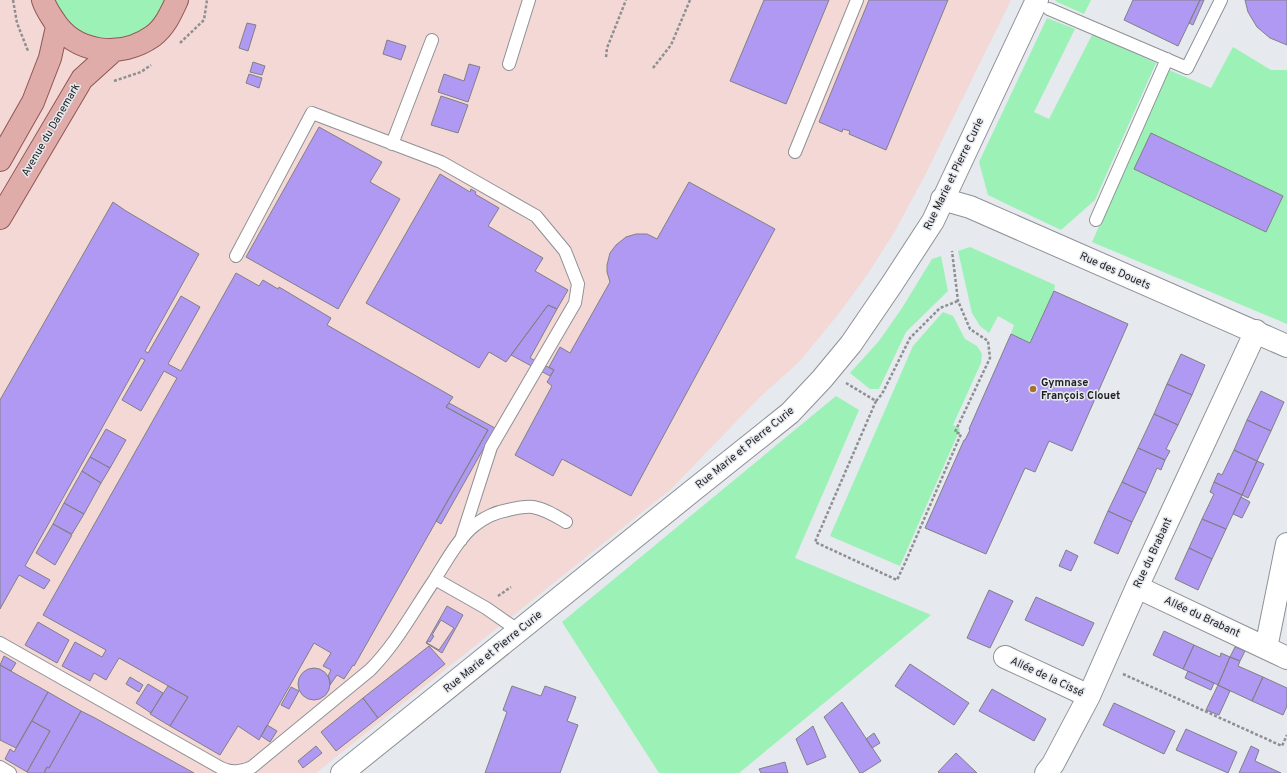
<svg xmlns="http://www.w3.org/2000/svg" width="1287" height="773" font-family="Overpass,sans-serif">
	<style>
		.industrial { fill: #f3d8d5 }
		.green { fill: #9bf1b6 }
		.building { fill: #af99f3; stroke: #818085; fill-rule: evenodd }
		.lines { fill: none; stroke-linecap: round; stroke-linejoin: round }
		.lane-casing { stroke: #8e9196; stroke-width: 14 }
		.street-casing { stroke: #8e9196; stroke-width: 24 }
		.primary-casing { stroke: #8e5654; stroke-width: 24 }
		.path { stroke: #8d8f93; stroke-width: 2.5; stroke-dasharray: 3 2; stroke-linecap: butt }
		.lane { stroke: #fff; stroke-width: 12 }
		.street { stroke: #fff; stroke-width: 22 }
		.primary { stroke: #e0aca9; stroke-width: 22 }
		.poi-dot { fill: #a7722c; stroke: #e6e9ee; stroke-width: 1.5 }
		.labels { text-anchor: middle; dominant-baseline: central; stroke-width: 3; stroke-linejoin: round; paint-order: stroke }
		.street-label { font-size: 11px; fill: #1e1f21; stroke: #e6e9ee }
		.poi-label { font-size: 11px; font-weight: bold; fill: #1e1f21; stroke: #e6e9ee; text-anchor: start }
	</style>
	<rect width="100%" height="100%" fill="#e6e9ee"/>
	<path class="industrial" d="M0,0H1011L923,179L895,231L867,275L840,312L800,361L760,397L671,489L316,773H0Z"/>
	<path class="green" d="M55,0H166C164,5 163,10 160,14C131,54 70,48 55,0Z
		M1056,0H1091L1084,14L1055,1Z
		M1047,18L1075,29L1034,112L1049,119L1093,33L1156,63L1095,200L1061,230L988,195L979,162Z
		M1233,47L1271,70H1287V324L1092,242L1169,70L1211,88Z
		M970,247L1055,285L1054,291L1030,343L1011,334L1014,325L998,316L989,333L980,326L972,313L958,251Z
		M941,256L948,291L906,332L879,389H870L850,373L879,341L902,308L932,259Z
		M943,312L953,316L965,339L977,346L982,354L981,363L953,425L960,429L900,566L830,536L913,346Z
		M836,396L859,410L795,558L931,615L739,773H659L562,622Z"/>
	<path class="building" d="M764,0H829L786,104L730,81Z
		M869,0H948L886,150L849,134L850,131L843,129L842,132L819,122Z
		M1133,0H1200L1178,46L1124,20Z
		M1200,0H1204L1193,25L1189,23Z
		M1245,0H1287V45L1270,38L1257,27L1248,12Z
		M247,23L256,25L248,51L239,48Z
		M387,40L406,46L401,60L383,54Z
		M253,62L265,66L262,75L250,72Z
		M469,64L480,67L468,102L438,92L444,74L464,81Z
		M249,74L262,78L259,88L246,83Z
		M441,96L468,105L458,133L431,125Z
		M319,127L382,162L370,182L400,199L338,309L246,257Z
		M1151,133L1283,196L1266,232L1134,169Z
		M440,174L470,192L471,189L476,192L475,194L499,208L488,226L543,258L535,271L568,290L557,309L548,305L506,362L489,352L479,368L366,303Z
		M689,182L775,229L631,496L562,459L553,476L515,455L552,386L547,382L554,370L549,367L560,347L570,353L610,282L607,272V265L610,253L616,245L626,237L636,234H647L657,239Z
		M113,202L126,211L199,254L145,351L148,353L181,296L200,307L168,364L181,371L236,273L259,286L263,280L278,289L279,287L331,318L327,325L453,397L446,407L488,430L354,666L353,665L344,679L337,675L330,685V681L328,676L331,670L323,666L331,653L314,643L259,740L238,726L220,755L170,726L188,697L119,658L106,680L94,673L90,681L62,666L75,642L102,657L106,650L43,615L177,378L164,371L141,411L122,400L145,360L141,358L25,566L50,580L44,589L19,575L0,609V400Z
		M1054,291L1128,324L1072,451L1049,441L1035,472L1025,468L986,554L925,528L964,440H965L970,430L969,429L1011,334L1030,343Z
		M548,305L557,309L530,358L554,370L550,376L511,355Z
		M1181,354L1205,365L1192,395L1167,384Z
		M1167,384L1192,395L1178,425L1154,414Z
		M1261,391L1284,402L1271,431L1247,420Z
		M449,403L495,428L441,524L436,521L488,430L446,407Z
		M1154,414L1178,425L1166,449L1170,451L1165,460L1138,448Z
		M1247,420L1271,431L1257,461L1234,450Z
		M106,429L126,440L110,468L90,457Z
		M1138,448L1165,460L1161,470L1157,468L1146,493L1122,482Z
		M1234,450L1257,461L1242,495L1214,482L1218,473L1222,475Z
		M90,457L110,468L101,483L82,471Z
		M1257,461L1264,464L1248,498L1242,495Z
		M82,471L101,483L84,514L64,503Z
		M1122,482L1146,493L1132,522L1108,511Z
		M1214,482L1242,495L1226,529L1202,519L1214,494L1210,492Z
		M1241,497L1250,502L1242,518L1233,514Z
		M64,503L84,514L72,534L53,524Z
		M1108,511L1132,522L1118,554L1094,543Z
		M1202,519L1226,529L1212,559L1189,548Z
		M53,524L72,535L55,565L36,553Z
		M1189,548L1212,559L1198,590L1175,579Z
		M1066,550L1078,556L1071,571L1059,566Z
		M989,590L1013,601L990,648L967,638Z
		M1036,597L1094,623L1083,646L1025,620Z
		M447,606L463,615L442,653L426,643ZM441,620L454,628L439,650L427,643L428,641L430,642L434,636L432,635Z
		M38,622L69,640L57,663L25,645Z
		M1164,631L1194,645L1183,669L1153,655Z
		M1194,645L1220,657L1221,653L1230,657L1218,685L1183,669Z
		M429,646L445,664L378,718L363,698Z
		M1235,647L1245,651L1240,661L1230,657Z
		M4,656L16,663L11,671L0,665Z
		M1230,657L1240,661L1238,666L1263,677L1252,701L1218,685Z
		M910,664L969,703L954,725L895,686Z
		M0,665L48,692L16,748L0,740Z
		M298 684a16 16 0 1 1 32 0a16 16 0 1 1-32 0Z
		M1188,671L1214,683L1211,690L1185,678Z
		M130,677L143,685L139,692L126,684Z
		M1263,677L1287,688V706L1283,715L1252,701Z
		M148,684L163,693L151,713L136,703Z
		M1218,685L1230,691L1219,715L1206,710Z
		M168,686L188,697L170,726L150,714Z
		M512,686L541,696L545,686L576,697L567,721L578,725L560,773H485L507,712L503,710Z
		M291,687L299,691L289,709L281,705Z
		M992,689L1046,719L1034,741L979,711Z
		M48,692L81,711L49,768L47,767L44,773H29L27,772L50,731L32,721Z
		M363,698L378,718L336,751L321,732Z
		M842,702L881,761L862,773H860L824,717Z
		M1114,703L1175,731L1164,754L1103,725Z
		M81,711L95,718L194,773H44L47,767L49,768Z
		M32,721L50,731L27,772L5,759L10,749L14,752Z
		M267,725L277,731L270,742L261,736Z
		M813,726L826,757L807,765L796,739Z
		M1186,729L1237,752L1228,773L1176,750Z
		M874,733L880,743L872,748L866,739Z
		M316,746L322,753L303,768L298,761Z
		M1251,746L1259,750L1255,761L1281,773H1239Z
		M956,753L977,773H939L938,772Z
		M785,762L788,773H761L759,769Z"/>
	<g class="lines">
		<g class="lane-casing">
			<path id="lane" d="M1049,9L1187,68L1221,0
				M509,64L529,0
				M392,144L432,40
				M795,152L857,0
				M1096,220L1167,59
				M236,256L312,113L441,162L536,216L565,251L578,284L575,303L491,447L461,540
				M519,631L486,608L435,579C445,563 460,536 475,525C485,517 496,512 508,510C516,508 524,506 533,507C545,509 556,516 566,522
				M0,643L221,768C232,773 241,772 252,767L370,670C396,644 414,610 435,579
				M0,767L10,773"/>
		</g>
		<g class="street-casing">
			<path id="street" d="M942,199L970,207L1287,346
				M1137,587L1287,658
				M1266,648L1287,544
				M1005,657L1089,696
				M342,773L691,492L790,413L822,379L851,344L892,284L933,221L1037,0
				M1046,773L1053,764L1089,696L1137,587L1256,331"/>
		</g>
		<g class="primary-casing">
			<path id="primary" d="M43,0C45,7 49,13 53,19C74,54 121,59 153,36C165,27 171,13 177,0
				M0,160L33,102L50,58L57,27
				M0,218L82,79L113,51"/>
		</g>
		<path class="path" d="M13,0L17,23L28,51
			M180,43L204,20L207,0
			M606,57L607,48L626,0
			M653,68L671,45L690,0
			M114,81L141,72L151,65
			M846,383L876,401L882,394L910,338L940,308L958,301
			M876,401L815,542L897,580L905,563L961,434L955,432L990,358L988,341L970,329L958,301L952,251
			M498,596L511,587
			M1123,674L1282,746L1287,735"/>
		<use href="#lane" class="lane"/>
		<use href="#street" class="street"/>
		<use href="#primary" class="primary"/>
	</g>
	<circle class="poi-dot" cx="1033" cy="389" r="4"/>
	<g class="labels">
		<g class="street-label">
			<text transform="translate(51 130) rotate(-60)">Avenue du Danemark</text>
			<text transform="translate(954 174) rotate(-64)">Rue Marie et Pierre Curie</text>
			<text transform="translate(1115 271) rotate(24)">Rue des Douets</text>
			<text transform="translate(745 448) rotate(-39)">Rue Marie et Pierre Curie</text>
			<text transform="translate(1153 553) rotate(-65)">Rue du Brabant</text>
			<text transform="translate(1202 617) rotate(25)">Allée du Brabant</text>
			<text transform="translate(493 652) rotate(-39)">Rue Marie et Pierre Curie</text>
			<text transform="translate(1047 677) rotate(25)">Allée de la Cissé</text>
		</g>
		<g class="poi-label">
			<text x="1041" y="383">Gymnase<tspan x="1041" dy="13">François Clouet</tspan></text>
		</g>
	</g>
</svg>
